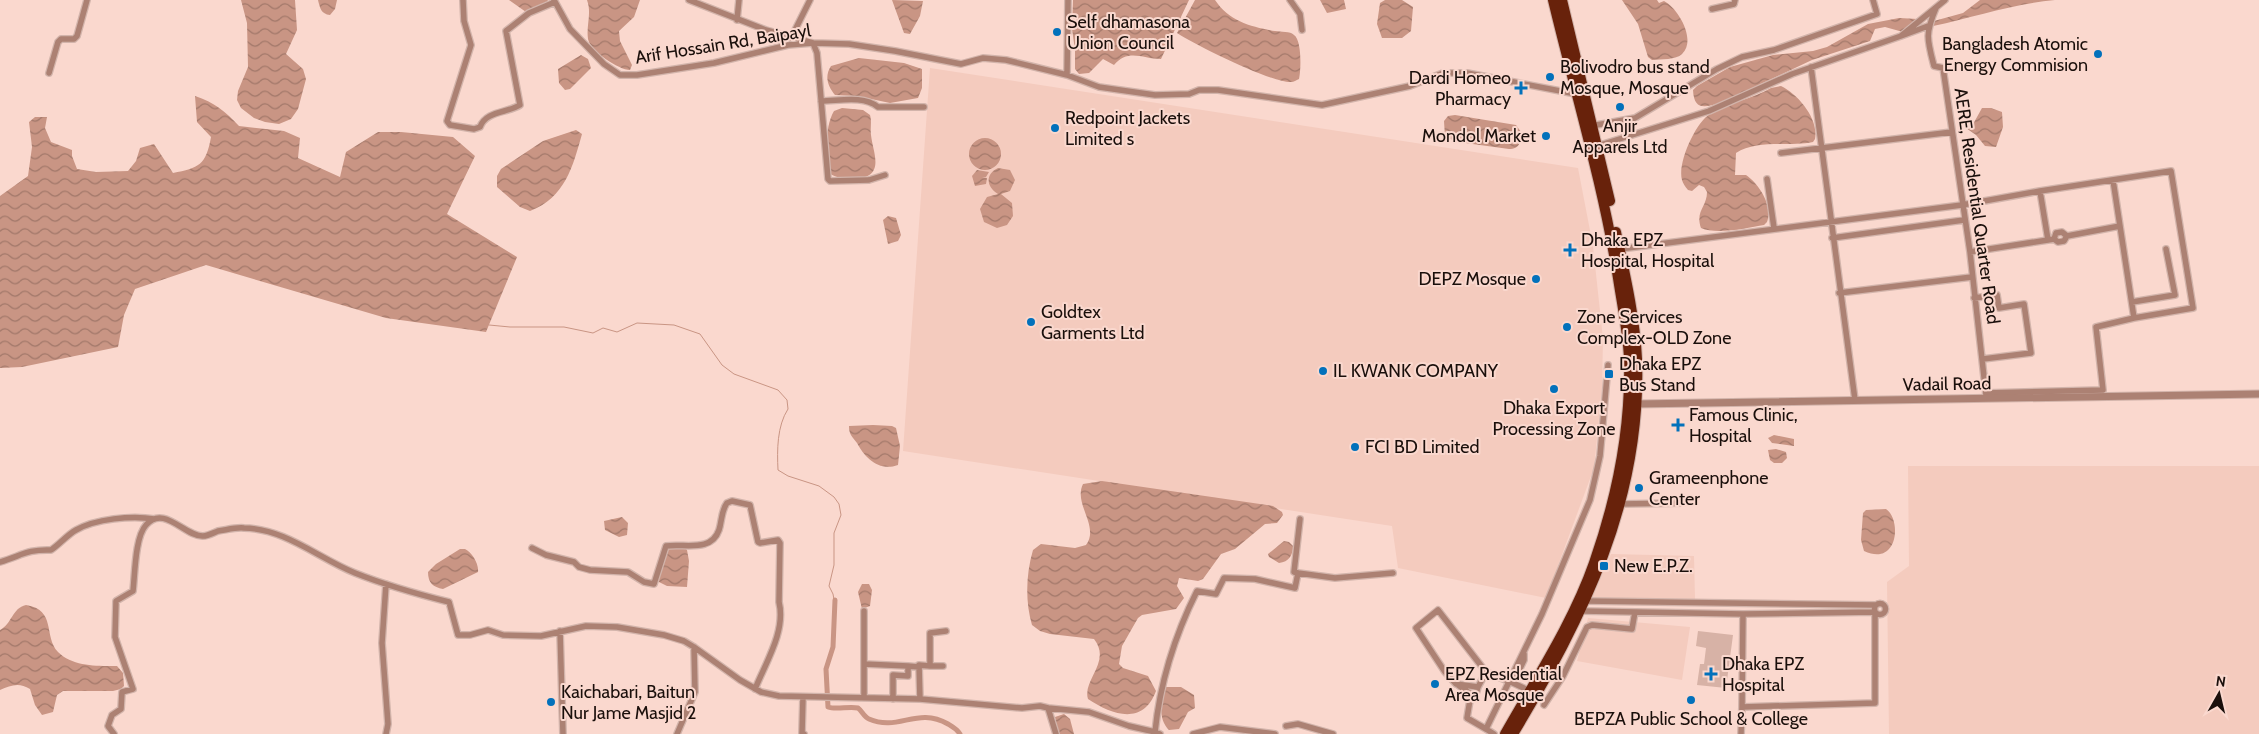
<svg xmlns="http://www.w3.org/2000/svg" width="2259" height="734" font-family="Cabin,sans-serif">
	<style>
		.built { fill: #f4cbbe }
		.green { fill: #d7b2a6 }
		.water { fill: url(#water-waves) }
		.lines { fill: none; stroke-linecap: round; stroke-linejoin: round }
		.stream { stroke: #c99584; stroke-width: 1 }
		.canal { stroke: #c99584; stroke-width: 5 }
		.minor-casing { stroke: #d2b4ab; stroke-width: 8 }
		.tertiary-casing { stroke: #d2b4ab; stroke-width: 9 }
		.trunk-casing { stroke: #d2b4ab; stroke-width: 12 }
		.minor { stroke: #ac8173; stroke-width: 5.5 }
		.tertiary { stroke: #ac8173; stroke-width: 7 }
		.trunk { stroke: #68220b; stroke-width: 10 }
		.poi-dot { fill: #0271bb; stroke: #fad8ce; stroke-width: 2 }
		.labels { text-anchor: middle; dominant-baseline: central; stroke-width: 4; stroke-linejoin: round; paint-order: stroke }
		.poi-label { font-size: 18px; fill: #1a0f0b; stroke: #fad8ce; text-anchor: start }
		.street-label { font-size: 18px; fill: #1a0f0b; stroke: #fad8ce }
	</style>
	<defs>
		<pattern id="water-waves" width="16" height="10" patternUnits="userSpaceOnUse" patternTransform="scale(1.25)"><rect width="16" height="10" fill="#c99584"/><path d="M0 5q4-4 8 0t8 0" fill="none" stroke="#a2786a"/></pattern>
	</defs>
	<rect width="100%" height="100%" fill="#fad8ce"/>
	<path class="built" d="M930,68L1578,168L1593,246L1603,339L1602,388L1594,468L1546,598L1398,568L1392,526L903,451Z
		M1908,466H2259V734H1889L1887,582L1909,566Z
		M1611,554L1694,556L1695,599L1592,598Z
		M1588,618L1690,627L1682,680L1577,661Z"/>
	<path class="green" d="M1698,631L1733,635L1726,688L1697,685L1700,664H1704L1706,648L1696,646Z"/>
	<path class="water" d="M241,0H295L297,30L286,54L303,69L306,79L298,109L291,119L279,124L265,122L254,118L241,108L237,100L238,91L248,67L247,23Z
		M318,0H337L335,9L330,15C321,14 320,8 318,0Z
		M509,0H548L546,4L526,12Z
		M587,0H640L634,17L619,31L620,41L632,65L630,70C619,70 590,51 588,39C586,25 592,14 587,0Z
		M892,0L923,1L920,16L910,34L904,33Z
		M1073,0H1189L1161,59C1143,59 1128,48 1114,65L1103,59L1089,73L1079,74L1075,69V50L1072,29Z
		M1195,0H1215C1229,21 1251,27 1275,31C1281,32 1290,31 1294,35C1302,40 1301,71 1299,79C1296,80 1294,82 1291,82C1272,83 1195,45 1177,33Z
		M1320,0H1344L1346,9L1327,13Z
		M1402,0L1413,7L1411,31L1402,38H1382L1377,24L1380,3L1385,0Z
		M1622,0H1657L1659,3L1664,1C1678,8 1697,40 1682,54C1676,60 1661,59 1652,60L1648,57L1638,24Z
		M1980,0H2055C2012,4 1975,17 1933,26L1934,21L1963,13Z
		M1899,18L1918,19L1903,32L1885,27L1875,29L1870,41L1812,60L1720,103C1705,107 1694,111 1693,90L1697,86L1730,67L1773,55L1813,51L1827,47L1868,24Z
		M581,55L588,59L591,68L570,89L565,90L559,83L558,69Z
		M859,58L904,63L922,69V88L918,98L890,103L857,96L835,95C828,86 824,77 831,66Z
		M1781,86C1798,94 1819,119 1815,139L1813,142C1791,147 1757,139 1736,153L1735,175H1746C1759,184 1773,205 1767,222L1764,225C1747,228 1717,235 1701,228C1695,211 1707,207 1707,192L1704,187L1699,185L1692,191L1688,190C1685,187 1683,183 1682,180C1677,163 1696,122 1710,114C1728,102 1753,99 1771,88Z
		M195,96C214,102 226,112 239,126L284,131L300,138L298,158L340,177L346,152L378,132H401L453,137L475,156L447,214L517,257L486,332L386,318L206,265L135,289L124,315L118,347L22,367L0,368V196L28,176L32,147L29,122L35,117H47L45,128L51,142L72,150V156L77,169L96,172L128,171L136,161L140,148L154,144L173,173C199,168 206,165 211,137L197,122Z
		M842,108L863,110L870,115C872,122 870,128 871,135C873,154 887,178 852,179C844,179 836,178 829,173C827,154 824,128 834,111Z
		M1982,108H1991L2002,112L2003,127L1996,147L1985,146L1976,135L1966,128L1972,126Z
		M1455,115L1516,125L1521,132C1521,142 1520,149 1509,149L1458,142L1445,137L1444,121L1448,116Z
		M576,130L582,134C573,166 565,198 530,211L520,207L497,187V176L501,169L543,141Z
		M969 154a16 16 0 1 1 32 0a16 16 0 1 1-32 0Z
		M998,168L1010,170L1015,180L1010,191L1001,194L1012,203L1013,216L1007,225L997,228L984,222L980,209L987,197L998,194C986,187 985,174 998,168Z
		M977,170L989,172L986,177H982L987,178L986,184L975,186L972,176Z
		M888,216L896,218L901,235L898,241L888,244L883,220Z
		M873,425L892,426L896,428L900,446L898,465C879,472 865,458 857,443C852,436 849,435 849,426Z
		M1774,435L1794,439V446L1772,443L1768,438Z
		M1776,449L1786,452L1787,458L1782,463H1774L1770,460L1768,450Z
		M1102,481L1273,506L1282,512L1283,515L1277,523L1265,524L1235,549L1221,554L1203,579L1198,581L1179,578L1177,586L1184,598L1176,609L1142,615L1138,618L1122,646L1119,664L1123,668L1148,676L1156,691C1143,726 1112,715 1088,699C1082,680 1112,662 1094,639L1050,634L1040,631L1032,625C1025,601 1026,574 1033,550L1041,544L1075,548L1086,545C1100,526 1073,504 1083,484Z
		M1886,509C1902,520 1898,567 1864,551L1861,540L1863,513L1866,510Z
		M622,517L628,523L627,535L619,537L605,530L604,521Z
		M1284,541L1289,542L1293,546C1293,555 1289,562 1279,563L1269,557L1268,554Z
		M668,548H685L687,550L689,561L687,587L667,586L659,582L658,578Z
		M460,549H465C472,552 479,564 478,572L443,589C433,587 428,583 428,572L436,564Z
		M862,584H869L872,590L870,606L862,609L858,592Z
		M26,605C57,610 43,636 58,652C73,667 98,666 117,666L123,673L124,686L121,689L113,691H63L57,695L53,712L42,715L35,705L30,689C19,682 11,685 0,690V630C12,624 12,608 26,605Z
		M1166,687H1181L1194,695L1195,708L1188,712L1179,729L1169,730C1158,720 1160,699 1166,687Z
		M1064,714L1070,719L1074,734H1058L1055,717Z"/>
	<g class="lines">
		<path class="stream" d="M489,325L510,327H564L593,333L603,328L617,332L637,323L674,325L700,334L722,365L734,374L778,390L787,400L788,409C777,426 777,450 778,470L788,476L819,486L834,497L839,504L841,515L834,533V565L829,586L833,594L836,611"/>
		<path class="canal" d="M835,600L833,647L826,669L828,707C836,710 849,706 858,708C862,711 864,717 869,719C899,732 917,706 948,724C953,727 957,729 960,734"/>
		<g class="minor-casing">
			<path id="minor" d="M463,0L464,21L471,45L447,121L450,125L474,129L480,127C486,111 507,113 520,105L506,31L529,13L555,2
				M554,0L570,29L604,64L620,75H637L714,63L788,45L813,43L849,44L895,51L961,64L983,58L1006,60L1067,75L1099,87L1155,95L1189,94L1199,90H1218L1322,105L1410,86L1443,73H1467L1576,94
				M689,0L766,30L813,43L817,53L828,179L830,181L869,180L885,175
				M1290,0L1300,14L1302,30
				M1936,8C1925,34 1927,39 1934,66L1943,68L1970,252L1986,395
				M1712,9L1734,4L1735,0
				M737,20L739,0
				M1928,26L1901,36L1945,0
				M791,38L810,0
				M1811,67L1855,400
				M49,73L58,42L61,39H74L77,36L87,0
				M1067,75L1068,0
				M821,101C839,101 863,95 878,107H924
				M1591,126L1635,118L1717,69L1742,57L1774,50L1877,14L1873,0
				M1597,146L1709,111L1792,74L1901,36
				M1781,153L1952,132
				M1767,179L1774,228
				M2113,180L2134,318
				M2040,191L2048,240L2054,239L2056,233L2062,232L2067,236L2120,226
				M1832,238L1964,220
				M2054,239L2058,242L2064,241L2067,236
				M1620,249L1962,205L2040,191L2171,171L2193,308L2134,318L2096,327L2103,390L1986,393
				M1970,252L2048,240
				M1839,293L1972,277
				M1974,298L1997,295L1999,308L2024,304L2031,353L1983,359
				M2132,302L2175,295L2166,249
				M1620,504L1683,503
				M532,548L546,555L574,562L579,567L590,570L628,572L644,582L654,584L666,546C684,543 711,553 719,530C722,521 721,511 727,503L732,501L750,505L758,542L760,543L778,540L780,543L779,602C786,631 766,662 755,689
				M0,562C21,556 27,549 51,550C60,544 67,535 76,530C95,519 132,515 154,519
				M1298,573L1294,572L1300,519
				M386,584L382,643L388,724L386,734
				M1586,601L1876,605
				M1874.5 609a5.5 5.5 0 1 1 11 0a5.5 5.5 0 1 1-11 0Z
				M1582,611L1743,614L1875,612V703L1742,707L1743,614
				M560,631L563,734
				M1524,654V660L1513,683L1530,691
				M864,664L908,666
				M930,666H943
				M1486,672L1478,687L1456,684L1445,672L1416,628L1438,610L1486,672L1513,683
				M1458,685L1475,697L1478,687
				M1471,694L1467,718L1486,729
				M803,697L802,733L804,734
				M864,697V611
				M893,699V675L908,676V666L919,667
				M920,699L919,665L930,666V633L946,631
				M1544,705L1563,676L1587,627L1592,625L1632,629L1635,612
				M1048,708L1089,712L1129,726L1155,732
				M1286,726L1298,724L1333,734
				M114,734L108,726L112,715L121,709L122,692L133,689L115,637L116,601L133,591C135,574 135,537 146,525C164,504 185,537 203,536C208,536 213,533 218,531C226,530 236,527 244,528C286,529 318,558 355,573C385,585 417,594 449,602L458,635H470L488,630L503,635L541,636L586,626L617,627L664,635L684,641L694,647L740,680L761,692L779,696L920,699L1022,708L1040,706L1048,708L1056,734
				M677,734L695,692L694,647
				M1160,734L1155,732C1160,683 1175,635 1197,591L1216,594L1224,578L1255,579L1295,588L1298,573L1335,578L1393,573
				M1193,734L1220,727L1275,734
				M1494,734L1486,729L1542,614L1590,500L1600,456L1608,365
				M1741,734L1742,707"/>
		</g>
		<g class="tertiary-casing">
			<path id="tertiary" d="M1636,404L2259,394"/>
		</g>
		<g class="trunk-casing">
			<path id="trunk" d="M1562,0L1610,201
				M1505,734C1536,679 1573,623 1594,563C1617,497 1631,428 1629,359C1628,332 1622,305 1618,278C1603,184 1575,92 1553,0
				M1513,734C1583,617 1642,500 1637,359C1635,317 1625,274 1616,232"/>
		</g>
		<use href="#minor" class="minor"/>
		<use href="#tertiary" class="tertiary"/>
		<use href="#trunk" class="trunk"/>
	</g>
	<g class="poi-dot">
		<circle cx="1057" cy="32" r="5"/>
		<circle cx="2098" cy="54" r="5"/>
		<circle cx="1550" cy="77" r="5"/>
		<path d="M1518.5 80.5h5v5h5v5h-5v5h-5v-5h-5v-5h5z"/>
		<circle cx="1620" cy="107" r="5"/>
		<circle cx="1055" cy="128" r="5"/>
		<circle cx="1546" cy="136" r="5"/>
		<path d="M1567.5 242.5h5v5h5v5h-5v5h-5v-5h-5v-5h5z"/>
		<circle cx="1536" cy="279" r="5"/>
		<circle cx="1031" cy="322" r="5"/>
		<circle cx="1567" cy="327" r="5"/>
		<circle cx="1323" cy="371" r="5"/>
		<rect x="1604" y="369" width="10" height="10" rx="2.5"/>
		<circle cx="1554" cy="389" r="5"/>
		<path d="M1675.5 417.5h5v5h5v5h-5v5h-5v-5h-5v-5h5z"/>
		<circle cx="1355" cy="447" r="5"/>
		<circle cx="1639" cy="488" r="5"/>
		<rect x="1599" y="561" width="10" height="10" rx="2.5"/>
		<path d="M1708.5 666.5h5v5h5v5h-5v5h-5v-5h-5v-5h5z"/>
		<circle cx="1435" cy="684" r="5"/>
		<circle cx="1691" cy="700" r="5"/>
		<circle cx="551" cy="702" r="5"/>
	</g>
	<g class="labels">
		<g class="poi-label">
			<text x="1067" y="22">Self dhamasona<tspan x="1067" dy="21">Union Council</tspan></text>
			<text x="2088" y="44" text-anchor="end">Bangladesh Atomic<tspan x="2088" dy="21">Energy Commision</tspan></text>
			<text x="1560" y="67">Bolivodro bus stand<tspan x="1560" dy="21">Mosque, Mosque</tspan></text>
			<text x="1511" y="78" text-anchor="end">Dardi Homeo<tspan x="1511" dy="21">Pharmacy</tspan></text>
			<text x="1065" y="118">Redpoint Jackets<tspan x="1065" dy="21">Limited s</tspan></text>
			<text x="1620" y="126" text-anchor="middle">Anjir<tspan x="1620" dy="21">Apparels Ltd</tspan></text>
			<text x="1536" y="136" text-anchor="end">Mondol Market</text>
			<text x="1581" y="240">Dhaka EPZ<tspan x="1581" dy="21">Hospital, Hospital</tspan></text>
			<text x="1526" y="279" text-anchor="end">DEPZ Mosque</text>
			<text x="1041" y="312">Goldtex<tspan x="1041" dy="21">Garments Ltd</tspan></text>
			<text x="1577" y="317">Zone Services<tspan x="1577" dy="21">Complex-OLD Zone</tspan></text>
			<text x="1619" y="364">Dhaka EPZ<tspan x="1619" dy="21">Bus Stand</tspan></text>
			<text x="1333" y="371">IL KWANK COMPANY</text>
			<text x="1554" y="408" text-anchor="middle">Dhaka Export<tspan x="1554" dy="21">Processing Zone</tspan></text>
			<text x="1689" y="415">Famous Clinic,<tspan x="1689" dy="21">Hospital</tspan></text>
			<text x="1365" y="447">FCI BD Limited</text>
			<text x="1649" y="478">Grameenphone<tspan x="1649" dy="21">Center</tspan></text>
			<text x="1614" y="566">New E.P.Z.</text>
			<text x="1722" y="664">Dhaka EPZ<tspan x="1722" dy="21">Hospital</tspan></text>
			<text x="1445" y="674">EPZ Residential<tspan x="1445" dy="21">Area Mosque</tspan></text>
			<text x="561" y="692">Kaichabari, Baitun<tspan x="561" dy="21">Nur Jame Masjid 2</tspan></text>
			<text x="1691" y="719" text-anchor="middle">BEPZA Public School &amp; College</text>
		</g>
		<g class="street-label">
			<text transform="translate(723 44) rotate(-9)">Arif Hossain Rd, Baipayl</text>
			<text transform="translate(1977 206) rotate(82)">AERE, Residential Quarter Road</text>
			<text transform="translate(1947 384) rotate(-1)">Vadail Road</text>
		</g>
	</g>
	<g transform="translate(2219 694) rotate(8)" stroke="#fad8ce" stroke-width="4" paint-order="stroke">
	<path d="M0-4L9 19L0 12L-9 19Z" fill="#1a0f0b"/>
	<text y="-8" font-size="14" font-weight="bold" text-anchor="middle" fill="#1a0f0b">N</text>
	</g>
</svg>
